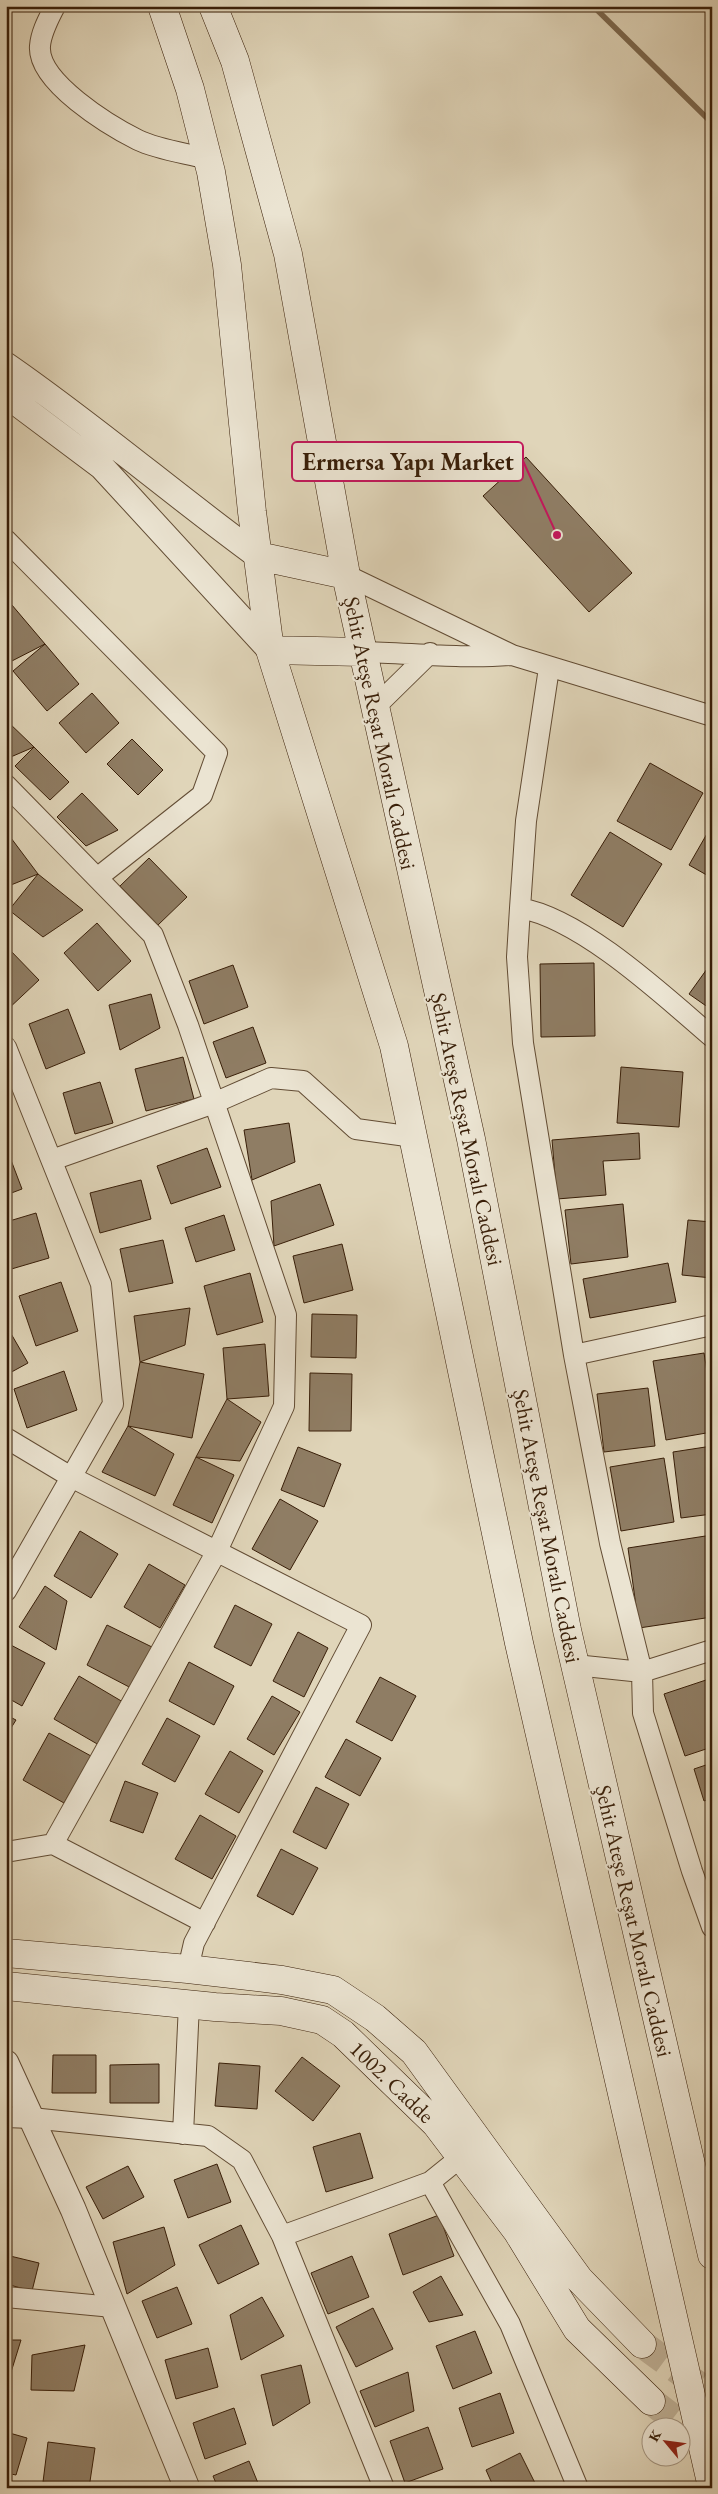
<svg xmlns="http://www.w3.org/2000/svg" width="718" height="2494" font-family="'EB Garamond',serif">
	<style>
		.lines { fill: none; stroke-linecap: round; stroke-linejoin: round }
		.stream { stroke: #7b674e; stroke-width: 5.5 }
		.building { fill: #8f7d64; stroke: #381e08 }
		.secondary-tunnel { stroke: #beb096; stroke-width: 28; stroke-dasharray: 28 14; stroke-linecap: butt }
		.minor-casing { stroke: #624c34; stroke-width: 22 }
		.tertiary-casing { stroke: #624c34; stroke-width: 27 }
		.secondary-casing { stroke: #381e08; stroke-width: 29 }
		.minor { stroke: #ebe4d2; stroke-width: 20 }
		.tertiary { stroke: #ebe4d2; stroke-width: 25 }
		.secondary { stroke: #ebe4d2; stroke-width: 28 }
		.labels { text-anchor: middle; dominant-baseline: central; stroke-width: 4.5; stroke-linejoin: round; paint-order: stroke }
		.street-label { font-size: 22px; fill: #381e08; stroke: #ebe4d2 }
		.leader { fill: none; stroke: #c2185b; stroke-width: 2 }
		.callout-dot { fill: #c2185b; stroke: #ebe4d2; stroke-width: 2 }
		.callout { fill: #ebe4d2; stroke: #c2185b; stroke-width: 2 }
		.callout-label { font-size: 24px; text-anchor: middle; font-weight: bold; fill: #381e08 }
	</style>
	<rect width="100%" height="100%" fill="#e0d5b9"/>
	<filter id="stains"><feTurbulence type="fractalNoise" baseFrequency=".004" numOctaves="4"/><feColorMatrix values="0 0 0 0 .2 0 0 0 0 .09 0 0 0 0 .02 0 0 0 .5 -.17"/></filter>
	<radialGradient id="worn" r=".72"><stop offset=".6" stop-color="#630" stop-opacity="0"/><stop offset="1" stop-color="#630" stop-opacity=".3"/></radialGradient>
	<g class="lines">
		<path class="stream" d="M593,6L712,123"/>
	</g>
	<path class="building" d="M526,457L632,573L589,612L483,496Z
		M6,598L45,644L6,664Z
		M45,644L79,684L47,711L13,671Z
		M92,693L119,723L86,753L59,723Z
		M6,720L34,747L6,759Z
		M132,739L163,770L138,795L107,764Z
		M34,747L69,782L50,800L15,766Z
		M650,763L703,793L671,850L617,821Z
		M82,793L118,830L86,846L57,817Z
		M712,825V878L689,865Z
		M610,832L662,864L623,927L571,895Z
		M8,834L38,874L6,887V835Z
		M149,858L187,897L158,925L120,886Z
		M38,874L83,910L43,937L9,910Z
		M97,923L131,961L98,991L64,953Z
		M8,948L39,980L6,1011V949Z
		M712,962V1010L689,994Z
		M594,963L595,1036L541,1037L540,964Z
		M233,965L248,1007L204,1024L189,981Z
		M151,994L160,1028L120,1050L109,1005Z
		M68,1009L85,1053L46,1069L29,1024Z
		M253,1027L266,1063L226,1078L213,1042Z
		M183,1057L194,1099L146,1111L135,1069Z
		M621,1067L683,1072L679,1127L617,1123Z
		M100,1082L113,1123L75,1134L63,1093Z
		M289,1123L295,1162L252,1180L244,1130Z
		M639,1133L640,1159L603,1161L606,1195L557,1199L552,1140Z
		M6,1147L22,1189L6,1195Z
		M207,1148L221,1187L171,1204L157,1166Z
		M141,1180L151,1219L100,1233L90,1193Z
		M320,1184L334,1225L274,1246L271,1201Z
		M623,1204L628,1257L571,1264L565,1210Z
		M36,1213L49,1258L8,1270L6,1222Z
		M224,1215L235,1250L196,1262L185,1228Z
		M688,1220L712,1222V1278L682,1275Z
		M163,1240L173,1283L129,1292L120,1249Z
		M342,1244L353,1290L304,1303L293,1256Z
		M668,1263L676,1302L590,1318L583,1279Z
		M250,1273L263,1322L217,1335L204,1286Z
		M61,1282L78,1331L36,1346L19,1296Z
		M190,1308L185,1345L140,1362L134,1316Z
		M312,1314L357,1315L356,1358L311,1357Z
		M6,1325L28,1363L6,1375Z
		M265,1344L269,1396L227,1399L223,1348Z
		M704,1353L712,1403V1432L666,1440L653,1361Z
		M140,1362L204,1374L192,1438L128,1426Z
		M64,1371L77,1410L27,1428L14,1389Z
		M310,1373L352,1374L351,1431H309Z
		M648,1388L655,1446L604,1452L597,1394Z
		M227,1399L261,1422L240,1461L196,1457Z
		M128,1426L174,1454L155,1496L102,1472Z
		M712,1446V1514L681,1518L673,1452Z
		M298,1447L341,1464L324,1507L281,1490Z
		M196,1457L234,1475L212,1523L173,1505Z
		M664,1458L674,1522L621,1531L610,1467Z
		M280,1499L318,1521L290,1570L252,1549Z
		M80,1531L118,1554L91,1598L54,1576Z
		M712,1535V1617L639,1628L628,1548Z
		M149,1564L185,1585L160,1628L124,1607Z
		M45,1586L67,1601L56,1650L19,1627Z
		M235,1605L272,1624L251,1666L214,1647Z
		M107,1625L154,1648L133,1689L87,1665Z
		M298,1632L328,1648L304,1697L273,1681Z
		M7,1643L45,1663L22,1706L6,1697Z
		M189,1662L234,1686L214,1725L169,1701Z
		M79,1676L123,1702L99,1745L54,1719Z
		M380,1677L416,1696L392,1741L356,1722Z
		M712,1678V1747L685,1756L664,1694Z
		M272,1696L300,1712L274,1755L247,1739Z
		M6,1715L16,1720L6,1736Z
		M167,1718L200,1736L175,1782L142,1764Z
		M49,1733L91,1756L64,1803L23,1780Z
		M346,1739L381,1758L360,1796L325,1777Z
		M230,1751L263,1771L239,1813L205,1794Z
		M712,1763V1798L704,1801L694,1769Z
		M125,1781L158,1793L143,1833L110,1821Z
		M316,1787L349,1804L326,1849L293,1832Z
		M6,1800L11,1819L6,1820Z
		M200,1815L236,1836L212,1879L175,1859Z
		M281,1849L318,1868L293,1915L257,1896Z
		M53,2055H96V2093H52Z
		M302,2057L340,2086L313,2121L275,2091Z
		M219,2063L260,2066L257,2109L215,2106Z
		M159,2064V2103H110V2065Z
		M360,2133L373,2178L326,2192L313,2147Z
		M217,2164L231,2202L188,2218L174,2180Z
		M128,2166L144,2197L103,2219L86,2187Z
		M439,2215L454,2256L403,2275L389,2234Z
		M241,2225L259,2264L218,2284L199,2245Z
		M164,2227L175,2265L127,2294L113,2242Z
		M6,2255L39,2263L32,2291L6,2284Z
		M352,2256L369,2297L328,2314L311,2273Z
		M441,2276L463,2315L429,2322L413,2292Z
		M177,2287L192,2324L157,2338L142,2301Z
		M262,2297L284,2336L241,2360L230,2315Z
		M373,2308L393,2349L356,2367L336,2327Z
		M475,2331L492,2373L453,2389L436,2346Z
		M6,2340H21L8,2382H6Z
		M85,2345L74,2391L31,2390L32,2355Z
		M208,2348L218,2387L176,2399L165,2360Z
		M301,2365L310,2403L273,2426L261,2375Z
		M408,2372L414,2411L375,2427L360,2391Z
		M500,2393L514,2433L472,2447L459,2408Z
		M234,2408L246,2444L205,2459L193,2423Z
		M428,2427L443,2469L405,2483L390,2441Z
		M6,2432L27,2438L16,2475L6,2473Z
		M48,2442L95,2448L89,2488L43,2482Z
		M520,2453L536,2485L531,2488H494L486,2470Z
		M249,2461L260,2488H218L213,2476Z"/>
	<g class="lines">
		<path class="secondary-tunnel" d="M642,2344L712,2395
			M651,2401L712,2448"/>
		<g class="minor-casing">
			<path id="minor" d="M55,6C49,18 41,32 40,46C37,82 110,126 138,140C159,150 186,153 208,159
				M6,540L217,753L202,795L97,878
				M346,575L512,655L712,716
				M362,652C411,653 461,659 510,655
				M549,668L526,821L520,908L517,957L523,1043L574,1355L610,1543L642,1672L643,1713L692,1871L712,1927
				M374,708L430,653
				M6,785L153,935L188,1025L286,1315L284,1406L217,1551L53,1844L6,1852
				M520,908C582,919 663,995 712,1037
				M6,1047L101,1284L113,1404L6,1591
				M52,1160L214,1103L271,1078L303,1081L356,1129L414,1137
				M574,1355L712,1325
				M6,1438L71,1477L361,1625L194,1943L188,1969
				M575,1665L642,1672L712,1650
				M53,1844L205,1923
				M6,2117L31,2118L208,2136L242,2160L282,2236L384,2488
				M183,2134L189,2004
				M430,2182L510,2324L578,2488
				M282,2236L430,2182L461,2157
				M6,2297L113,2307"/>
		</g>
		<g class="tertiary-casing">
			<path id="tertiary" d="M6,365C93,425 173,494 258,556
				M6,395L102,467L270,650
				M6,2063L73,2209L187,2488"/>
		</g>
		<g class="secondary-casing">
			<path id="secondary" d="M162,6L190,89L211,172L227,265L252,512L270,650L394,1046L519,1643L712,2487
				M213,6L235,61L288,254L346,575L471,1139L567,1630L712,2255
				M258,556L346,575
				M270,650L362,652
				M6,1953L188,1969L282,1980L333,1990L375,2018L414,2052L579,2279L642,2344
				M6,1986L215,2007L281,2011L322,2020L343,2034L436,2124L517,2231L577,2329L651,2401"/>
		</g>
		<use href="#minor" class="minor"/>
		<use href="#tertiary" class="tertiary"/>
		<use href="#secondary" class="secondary"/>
	</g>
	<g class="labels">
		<g class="street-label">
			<text transform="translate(380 733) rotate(78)">Şehit Ateşe Reşat Moralı Caddesi</text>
			<text transform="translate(467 1129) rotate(78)">Şehit Ateşe Reşat Moralı Caddesi</text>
			<text transform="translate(547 1526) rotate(79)">Şehit Ateşe Reşat Moralı Caddesi</text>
			<text transform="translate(634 1921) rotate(77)">Şehit Ateşe Reşat Moralı Caddesi</text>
			<text transform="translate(392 2082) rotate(44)">1002. Cadde</text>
		</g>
	</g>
	<path class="leader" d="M557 535L523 461"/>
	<circle class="callout-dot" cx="557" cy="535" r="5"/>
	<rect class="callout" x="292" y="442" width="231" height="39" rx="5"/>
	<g class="callout-label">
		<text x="408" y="470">Ermersa Yapı Market</text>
	</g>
	<rect width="718" height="2494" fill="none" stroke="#e0d5b9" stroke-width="25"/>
	<rect x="8" y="8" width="703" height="2479" fill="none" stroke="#381e08" stroke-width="2.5"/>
	<rect x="12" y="12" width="693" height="2469" fill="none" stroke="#381e08"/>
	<g transform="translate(666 2442) rotate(299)"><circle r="24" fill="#ebe4d2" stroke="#a39581"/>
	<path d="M0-4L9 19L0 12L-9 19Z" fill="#8f2418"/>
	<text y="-8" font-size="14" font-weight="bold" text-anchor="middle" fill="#381e08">K</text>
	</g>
	<rect width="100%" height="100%" filter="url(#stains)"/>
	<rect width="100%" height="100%" fill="url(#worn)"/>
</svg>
